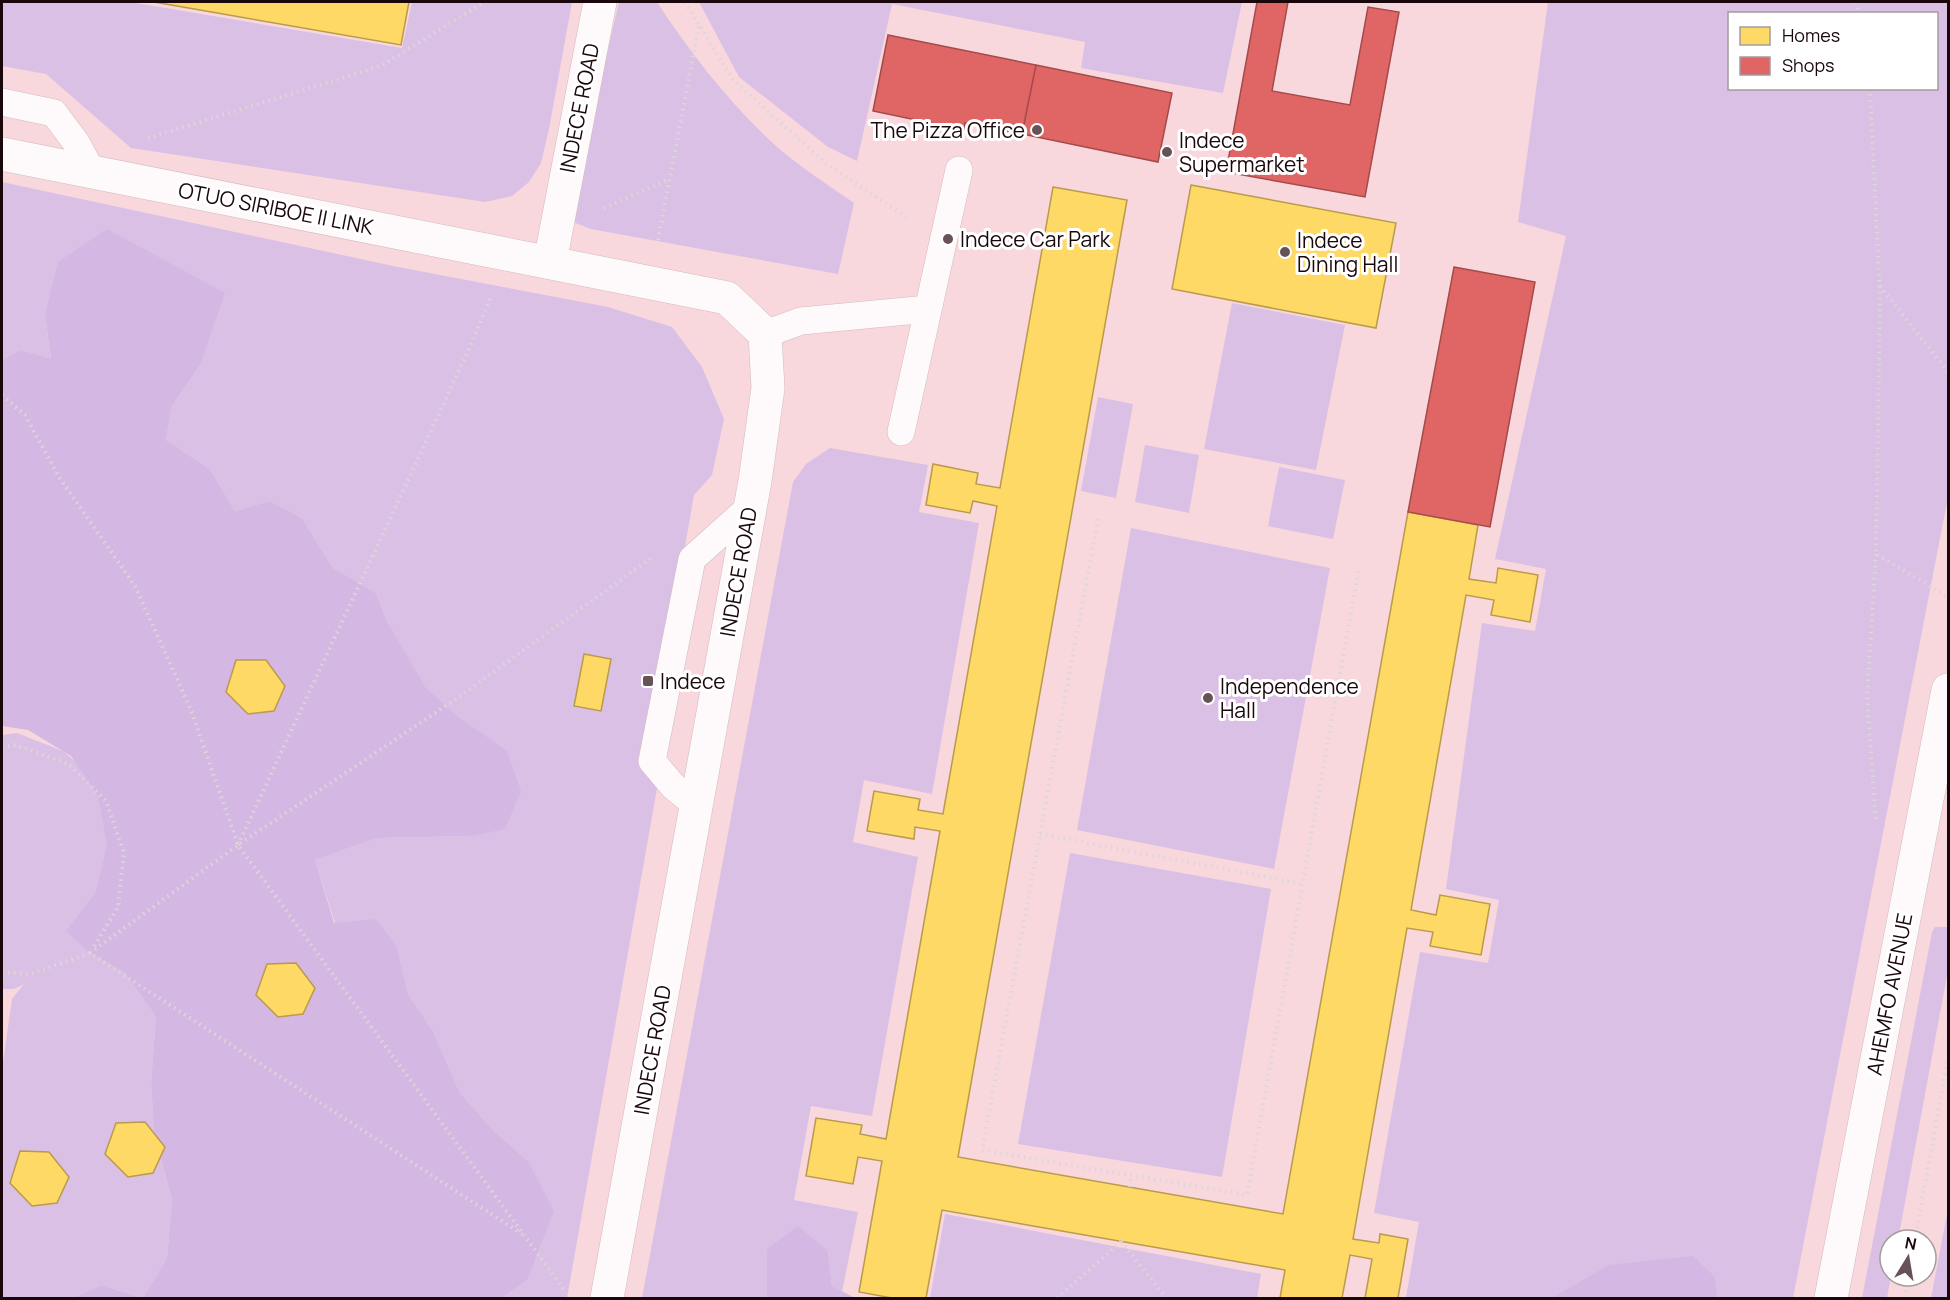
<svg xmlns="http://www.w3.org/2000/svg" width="1950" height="1300" font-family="Manrope,sans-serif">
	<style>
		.built { fill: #f8d7dd; fill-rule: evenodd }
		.green { fill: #dac0e5; fill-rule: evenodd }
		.forest { fill: #d5b7e3 }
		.homes { fill: #ffd966; stroke: #ba9a4b; stroke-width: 1.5 }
		.shops { fill: #e06666; stroke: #a54a4b; stroke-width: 1.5 }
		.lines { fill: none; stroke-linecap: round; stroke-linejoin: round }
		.service-casing { stroke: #d0bbbf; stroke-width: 28 }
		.minor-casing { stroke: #d0bbbf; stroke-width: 34 }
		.path { stroke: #ddd7d8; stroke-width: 4; stroke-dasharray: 1.5 4.5; stroke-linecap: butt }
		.service { stroke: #fefafb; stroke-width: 27 }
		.minor { stroke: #fefafb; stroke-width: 33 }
		.poi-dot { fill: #675357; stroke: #fff; stroke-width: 2 }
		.labels { text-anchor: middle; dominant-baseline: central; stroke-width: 6; stroke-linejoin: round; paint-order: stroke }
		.street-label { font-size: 21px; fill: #1a070b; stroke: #fff }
		.poi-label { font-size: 21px; fill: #1a070b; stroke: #fff; text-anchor: start }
	</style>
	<rect width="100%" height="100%" fill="#f5e0e4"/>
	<path class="built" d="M2,2H1948V1298H2ZM1730,14H1936V88H1730ZM1890,1240H1926V1276H1890Z"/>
	<path class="green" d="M2,2H130L402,48L412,2H572L549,129L541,163L529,182L512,196L485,202L131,148L46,74L2,66Z
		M619,2H657C690,53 731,105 776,146C800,167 828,185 854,203L838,274L591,229L573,222L571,209Z
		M699,2H1242L1223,93L1081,68L1085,42L892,4L857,161L828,147L739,77Z
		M1548,2H1948V497L1793,1298H1718L1715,1277L1608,1265L1551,1298H1406L1419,1222L1374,1213L1420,952L1488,963L1499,900L1446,889L1482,623L1535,631L1546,569L1495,559L1566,236L1518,222ZM1730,14H1936V88H1730Z
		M2,182L398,267L608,307L672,327L702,367L724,419L712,475L694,495L665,660L674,692L567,1298H502L527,1280L528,1161L494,1131L460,1093L433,1031L408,994L397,947L335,923L315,860L377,838L471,836L460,718L424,687L387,621L376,593L333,568L302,518L270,501L235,511L210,469L166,440L172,406L200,365L45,315L51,360L20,350L2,360Z
		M1232,303L1345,325L1316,470L1204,449Z
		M1098,397L1133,404L1116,498L1081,491Z
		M1145,445L1199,455L1189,513L1135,502Z
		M830,448L928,465L919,512L979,523L932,794L864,780L853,842L918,857L872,1116L811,1106L794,1200L858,1212L842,1292L832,1286L828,1251L767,1249V1298H642L793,482L806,464Z
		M1279,467L1345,480L1333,539L1268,526Z
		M1131,528L1330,568L1274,869L1077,830Z
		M17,733L63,751L102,785L127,835L90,953L125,973L156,1017L151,1082L154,1133L172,1200L167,1258L143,1298L101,1285L73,1298H2V1070L12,999L24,984L14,989H2V735Z
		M1070,853L1271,889L1222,1177L1018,1144Z
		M1935,927H1948V970L1898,1240H1890L1891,1276L1887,1298H1862L1932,932Z
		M1948,1209V1298H1931Z
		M945,1214L1261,1274L1257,1298H930Z"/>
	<path class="forest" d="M107,229L225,293L200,365L172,406L166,440L210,469L235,511L270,501L302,518L333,568L376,593L387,621L425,687L460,718L507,751L521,791L505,829L471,836L377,838L315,860L334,923L376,919L397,947L408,994L433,1031L460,1093L494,1131L528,1161L554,1211L527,1280L502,1298H73L101,1285L143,1298L167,1258L172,1200L154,1133L151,1082L156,1017L125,973L90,953L66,931L96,892L107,845L98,796L71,756L28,730L2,726V360L20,350L51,359L45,315L58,262Z
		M798,1226L828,1251L832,1286L855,1298H767V1249Z
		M1693,1256L1715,1277L1718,1298H1551L1608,1265Z"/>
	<path class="homes" d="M154,2H409L401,45Z
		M1191,185L1396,223L1376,328L1172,289Z
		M1053,187L1127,200L958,1157L1283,1214L1408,512L1478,525L1469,579L1496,583L1498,568L1538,575L1530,622L1491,615L1494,600L1466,595L1411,910L1436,915L1440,895L1490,904L1481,955L1430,946L1433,932L1407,928L1353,1239L1379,1243L1380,1234L1408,1239L1398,1298H1365L1372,1259L1350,1255L1342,1298H1280L1285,1270L942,1210L926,1298H892L859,1292L882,1161L858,1157L853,1184L806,1176L816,1118L862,1125L860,1134L886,1139L940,831L915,827L914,839L867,831L874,791L920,799L918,810L943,814L997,506L973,501L970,513L926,505L933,464L978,473L976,484L1000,488Z
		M584,654L611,659L601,711L574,706Z
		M236,660H266L285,686L274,711L248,714L226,692Z
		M296,963L315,988L303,1014L278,1017L256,995L267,964Z
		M145,1122L165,1147L153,1173L128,1177L105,1154L116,1123Z
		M20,1151L49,1152L69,1177L57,1203L32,1206L10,1183Z"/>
	<path class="shops" d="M1257,2H1288L1272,91L1350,105L1368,7L1399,12L1365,197L1226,172Z
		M888,35L1036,65L1022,134L965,123L964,130L873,111Z
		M1036,65L1172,93L1158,162L1022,134Z
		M1454,267L1535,282L1490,527L1408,512Z"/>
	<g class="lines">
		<g class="service-casing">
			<path id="service" d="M2,102L54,113L77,144L92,172
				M765,334L801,321L928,309
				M901,432L959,170
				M696,805L673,786L652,761L692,559L750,507"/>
		</g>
		<g class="minor-casing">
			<path id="minor" d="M2,154L727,298L765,334L768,388L755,481L607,1298
				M550,262L600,2
				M1831,1298L1948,690"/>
		</g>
		<path class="path" d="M685,2L733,80L828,165L908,218
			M1856,2L1859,14
			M1870,88L1880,298L1876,554L1948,597
			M148,138L381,66L484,2
			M604,208L669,179
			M658,240L699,26
			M1880,286L1948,372
			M2,395L25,415L59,477L135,586L191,710L238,845L565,1291
			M1098,519L982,1150L1247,1195L1359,567
			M1876,554L1867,696L1876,823
			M2,747L16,745L68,764L106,801L124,853L118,907L92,950
			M1040,834L1303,884
			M238,845L470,347L491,296
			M90,953L238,845L456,699L651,558
			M2,972L30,974L90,953L522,1234
			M1130,1187L1131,1175
			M1915,1240L1948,1057
			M1121,1241L1166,1298
			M1057,1298L1122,1241
			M1905,1298L1909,1276"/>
		<use href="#service" class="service"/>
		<use href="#minor" class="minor"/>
	</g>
	<g class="poi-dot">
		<circle cx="1037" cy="130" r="6"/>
		<circle cx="1167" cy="152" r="6"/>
		<circle cx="948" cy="239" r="6"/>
		<circle cx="1285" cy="252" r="6"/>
		<rect x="642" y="675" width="12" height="12" rx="3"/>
		<circle cx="1208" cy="698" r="6"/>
	</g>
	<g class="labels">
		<g class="street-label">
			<text transform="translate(579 108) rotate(-79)">INDECE ROAD</text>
			<text transform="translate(276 208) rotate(11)">OTUO SIRIBOE II LINK</text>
			<text transform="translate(738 572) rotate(-80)">INDECE ROAD</text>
			<text transform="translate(1889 994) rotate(-79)">AHEMFO AVENUE</text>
			<text transform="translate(652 1050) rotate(-80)">INDECE ROAD</text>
		</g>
		<g class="poi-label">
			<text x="1025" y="130" text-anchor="end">The Pizza Office</text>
			<text x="1179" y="140">Indece<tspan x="1179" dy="24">Supermarket</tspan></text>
			<text x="960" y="239">Indece Car Park</text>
			<text x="1297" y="240">Indece<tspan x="1297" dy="24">Dining Hall</tspan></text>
			<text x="660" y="681">Indece</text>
			<text x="1220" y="686">Independence<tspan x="1220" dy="24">Hall</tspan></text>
		</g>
	</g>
	<rect width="1950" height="1300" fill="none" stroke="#1a070b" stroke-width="6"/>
	<rect x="1728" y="12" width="210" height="78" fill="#ffffff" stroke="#a39c9d" stroke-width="1.5"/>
	<rect x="1740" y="27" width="30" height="18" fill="#ffd966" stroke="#a39c9d" stroke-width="1.5"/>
	<text x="1782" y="42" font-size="18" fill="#1a070b">Homes</text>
	<rect x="1740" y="57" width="30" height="18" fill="#e06666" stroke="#a39c9d" stroke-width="1.5"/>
	<text x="1782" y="72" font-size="18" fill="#1a070b">Shops</text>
	<g transform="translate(1908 1258) rotate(11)"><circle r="28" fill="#ffffff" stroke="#a39c9d" stroke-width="1.5"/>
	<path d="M0-4.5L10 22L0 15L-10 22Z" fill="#675357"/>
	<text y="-9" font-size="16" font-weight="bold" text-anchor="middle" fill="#1a070b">N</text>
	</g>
</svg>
